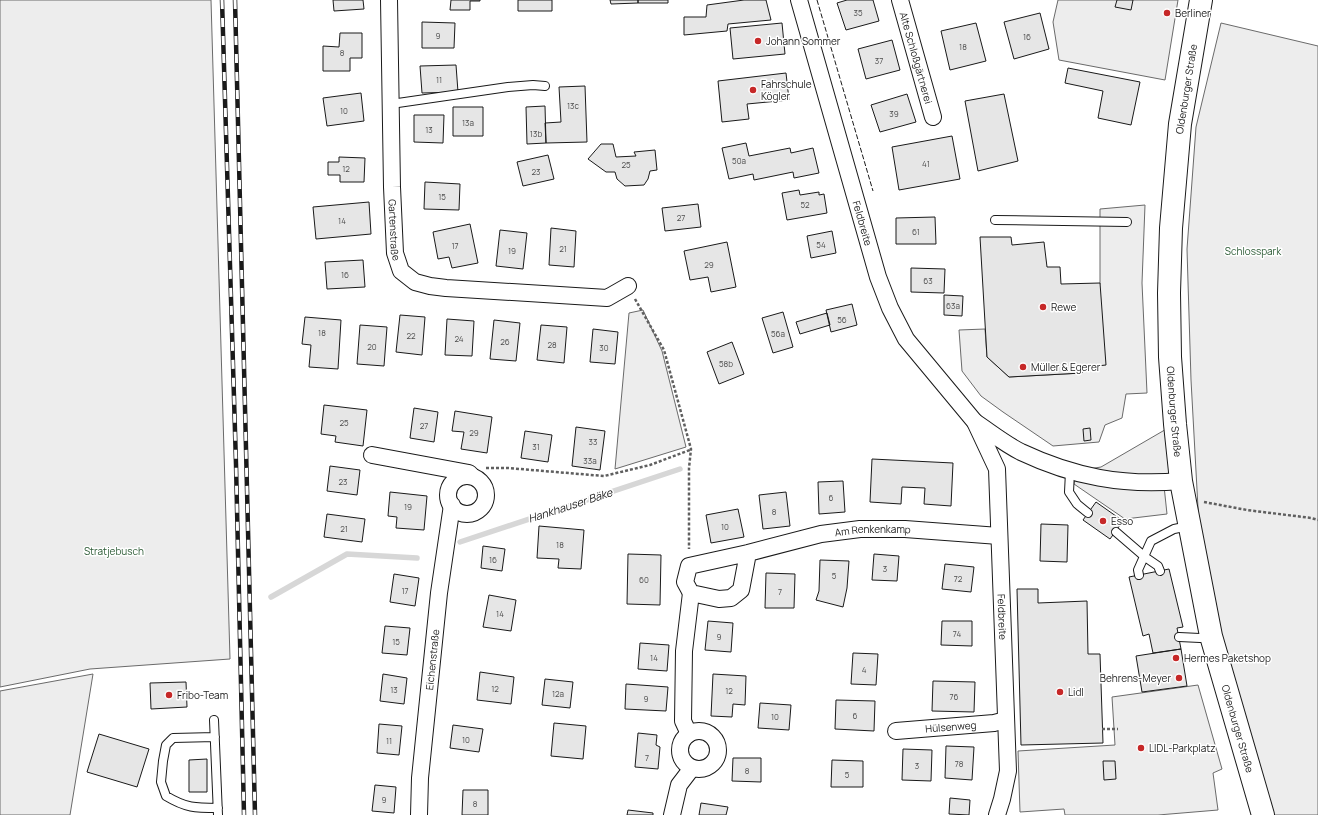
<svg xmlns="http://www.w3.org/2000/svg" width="1318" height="815" font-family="Manrope,sans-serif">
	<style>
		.built { fill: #ededed; stroke: #6a6a6a }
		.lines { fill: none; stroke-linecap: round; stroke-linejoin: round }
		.stream { stroke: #d7d7d7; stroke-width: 5.5 }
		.building { fill: #e6e6e6; stroke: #1a1a1a }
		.lane-casing { stroke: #1a1a1a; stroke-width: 10 }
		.street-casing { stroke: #1a1a1a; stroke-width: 18 }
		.secondary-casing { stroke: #1a1a1a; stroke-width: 24 }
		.path { stroke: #5f5f5f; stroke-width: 2.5; stroke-dasharray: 3 2; stroke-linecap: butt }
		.lane { stroke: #fff; stroke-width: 8 }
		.street { stroke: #fff; stroke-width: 16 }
		.secondary { stroke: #fff; stroke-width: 22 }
		.rail-casing { stroke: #1a1a1a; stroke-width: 4.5 }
		.rail { stroke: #fff; stroke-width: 3; stroke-dasharray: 9; stroke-linecap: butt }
		.fence { stroke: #1a1a1a; stroke-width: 1; stroke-dasharray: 5 2; stroke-linecap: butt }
		.poi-dot { fill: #c62828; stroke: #fff; stroke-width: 1.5 }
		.labels { text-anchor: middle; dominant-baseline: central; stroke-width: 3; stroke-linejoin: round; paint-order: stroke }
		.number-label { font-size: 8px; fill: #4d4d4d }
		.poi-label { font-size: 10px; fill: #1a1a1a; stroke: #fff; text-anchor: start }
		.street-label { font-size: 10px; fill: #1a1a1a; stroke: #fff }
		.park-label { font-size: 10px; fill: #2b5a34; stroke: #fff }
		.water-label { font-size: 11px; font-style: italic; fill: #1a1a1a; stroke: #fff }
	</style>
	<rect width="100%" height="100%" fill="#fff"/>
	<path class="built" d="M0,0H211L230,659L90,669L0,687Z
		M1058,0H1178L1165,80L1059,60L1053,22Z
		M1221,23L1318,46V815H1274L1219,635L1199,526L1191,380L1187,249L1196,127Z
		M1145,205L1142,283L1147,393L1126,394L1122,418L1105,425L1099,442L1053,446L1003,412L981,396L962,371L959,330L985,329L987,357L1009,377L1082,373L1100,283V209Z
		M643,310L662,351L686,447L615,469L629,313Z
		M1175,424L1181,481L1070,472L1101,467Z
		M1075,477L1164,486L1167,514L1125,519L1074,484Z
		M93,674L70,815H0V691Z
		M1198,685L1222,769L1213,773L1218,810L1158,815H1065L1064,809L1020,812L1018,751L1115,745L1112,697Z"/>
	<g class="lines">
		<path class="stream" d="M460,542L680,469
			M271,597L347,554L417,558"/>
	</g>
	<path class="building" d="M333,0H363L364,9L334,11Z
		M451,0H480V1H470V10H450Z
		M518,0H552V11H518Z
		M610,0H638V3L611,4Z
		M638,0H668V3H638Z
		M744,0H766L771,20L728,24L727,31L684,35V17H706L707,5Z
		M847,0H873L879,21L846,30L837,3Z
		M1117,0H1133L1131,10L1115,7Z
		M1040,13L1049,49L1014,59L1004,22Z
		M422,22L455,23L454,48H422Z
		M782,23L785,54L733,59L730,28Z
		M976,23L986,61L950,70L941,31Z
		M340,33H362V58H350V71H323V46L339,47Z
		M892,40L900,70L866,79L858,49Z
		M456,65L458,92L422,93L420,66Z
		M1068,68L1140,82L1131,125L1098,118L1103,91L1065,83Z
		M786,73L789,100L747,104L749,119L722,122L718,81Z
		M585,86L587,142L546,143L545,123L561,122L559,87Z
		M361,93L364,121L327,126L323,98Z
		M907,94L916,122L880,132L871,105Z
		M1004,94L1018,161L978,171L965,101Z
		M545,106L546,143L527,144L526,107Z
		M453,107H483V136H453Z
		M414,115H444L443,143L414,142Z
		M952,136L960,179L899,190L892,147Z
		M746,143L749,156L790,148L791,153L813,148L819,173L794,178L793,172L754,180L753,174L729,179L722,148Z
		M601,144H613L616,157L636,156L634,152L655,150L657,170L650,171L648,179L644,185L625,186L617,179L615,172H606L588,159Z
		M548,155L554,179L523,186L517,162Z
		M339,157L365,158L364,182H340V175H328V162H339Z
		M425,182L460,184L459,210L424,209Z
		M799,190L800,195L819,192V195L824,194L827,213L787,220L782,193Z
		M369,202L371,234L316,239L313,207Z
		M698,204L701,227L665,231L662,208Z
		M935,217L936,244H896V218Z
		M470,224L478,263L452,268L449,257L438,259L433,232Z
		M551,228L576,231L574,267L549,265Z
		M500,230L527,233L523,269L496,266Z
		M832,231L836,253L811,258L807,236Z
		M980,237H1011L1012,245L1044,242L1047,267H1060L1061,284L1100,283L1106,365L1087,367L1082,373L1009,377L987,357Z
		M727,242L736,287L711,292L708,277L690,280L684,251Z
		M363,260L365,287L327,289L325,262Z
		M911,268L945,269L944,293L911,292Z
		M944,295L963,296L962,316L944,315Z
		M852,304L857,325L831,332L826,310Z
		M783,312L793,347L773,353L762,318Z
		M827,313L830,325L800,334L796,322Z
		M400,315L425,317L422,355L396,352Z
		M305,317L341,320L338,369L309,367L311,345L302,344Z
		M447,319L474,321L472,356L445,355Z
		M494,320L520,323L516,361L490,359Z
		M360,325L387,327L384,366L357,364Z
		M541,325L567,327L564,363L537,360Z
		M593,329L618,332L615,364L590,362Z
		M732,342L744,374L719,384L707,352Z
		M324,405L367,410L363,446L335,442L336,436L321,434Z
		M414,408L438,412L434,442L410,438Z
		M455,411L492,417L487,453L461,449L464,432L452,431Z
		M576,427L605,431L600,470L572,466Z
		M1090,428L1091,440L1084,441L1083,429Z
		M525,431L552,435L548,462L521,458Z
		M872,459L953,463L951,506L924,504L925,488L902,487L901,504L870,502Z
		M330,466L360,470L357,495L327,491Z
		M843,481L845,512L819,514L818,482Z
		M390,492L427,496L424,530L396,528L397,517L388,516Z
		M786,492L790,526L763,529L759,495Z
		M1096,502L1123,521L1110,539L1083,520Z
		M738,509L744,537L711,543L706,515Z
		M327,514L365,519L362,542L324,537Z
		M1041,524L1068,525L1067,562L1040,561Z
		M539,526L584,530L581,569L558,568L559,559L537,558Z
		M483,546L505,549L502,571L481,568Z
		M628,554L661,555L660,605L627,604Z
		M874,554L899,556L897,581L872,580Z
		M820,560L849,561L847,588L843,607L816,600L819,591Z
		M945,564L974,567L971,592L942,589Z
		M1169,569L1183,627L1177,628L1181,649L1153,653L1149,634L1143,636L1129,577Z
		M766,573L795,574L794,608H765Z
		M394,574L419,578L415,606L390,602Z
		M1017,589H1038V603L1087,601L1088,654H1100L1103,743L1021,745Z
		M489,595L516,600L511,631L483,627Z
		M708,621L733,623L731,652L705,650Z
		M942,621H972V646L941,645Z
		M385,626L410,628L407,655L382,653Z
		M640,643L669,645L667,671L638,669Z
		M1181,649L1187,686L1142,692L1136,656Z
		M853,653L878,654L876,685L851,684Z
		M480,672L514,677L511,704L477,700Z
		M383,674L407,678L404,704L380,701Z
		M713,674L746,676L745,705L733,704L732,717L711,716Z
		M545,679L573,682L570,708L542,705Z
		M933,681L975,682L974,712L932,711Z
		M186,682L187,707L151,709L150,683Z
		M626,684L668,687L666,711L625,709Z
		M836,700L875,701L874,731L835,729Z
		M760,703L791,705L789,730L758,728Z
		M554,723L586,726L583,759L551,756Z
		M379,724L402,726L399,755L377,753Z
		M453,725L483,729L479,752L450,748Z
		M638,733L657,735L656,745L660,747L658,769L635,767Z
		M99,734L149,749L137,787L87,772Z
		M946,746L974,747L972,780L945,778Z
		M903,749L932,750L931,781L902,780Z
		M733,758H761V782L732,781Z
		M207,759V792H189V760Z
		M832,760L863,761V787H831Z
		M1103,761H1115L1116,779L1104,780Z
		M375,785L396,787L394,813L372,811Z
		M463,790H488V815H462Z
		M950,798L970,800L969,815L949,814Z
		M701,803L728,807L726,815H699Z
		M628,810L653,813V815H627Z"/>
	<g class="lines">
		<g class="lane-casing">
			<path id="lane" d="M391,104L508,87L533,85L545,86
				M995,220L1127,222
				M1070,472L1069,492L1077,504L1088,513
				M1116,532L1145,557L1158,566L1160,571
				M1139,575L1138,570L1151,541L1174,529L1189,526
				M1179,637L1200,638L1210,636
				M214,720L218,815
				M215,737L173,738L166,745L163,761L161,782L166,796C186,808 195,808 218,808"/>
		</g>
		<g class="street-casing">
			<g id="street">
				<path id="s1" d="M389,0L392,187L395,253L401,271L415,282L430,286L446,288L607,298L628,286"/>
				<path id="s2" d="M799,0L878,277L890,308L906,339L975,422L997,469L1008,771L1002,799L997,815"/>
				<path id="s3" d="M900,0L933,117"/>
				<path d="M975,422C990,432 1005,444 1021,452C1074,477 1123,486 1181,481"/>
				<path d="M372,455L469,473L471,475"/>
				<circle cx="467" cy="495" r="19"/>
				<path id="s4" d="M748,553L741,590L731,598L719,599L691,593L685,582L689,566L748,553L821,534L860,529H905L999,536"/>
				<path id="s5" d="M896,731L994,723L1006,720"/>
				<circle cx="699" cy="750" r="19"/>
				<path d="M689,734L683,721L684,651L691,593"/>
				<path id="s6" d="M419,815L420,778L439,593L452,505"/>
				<path d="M672,815L679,785L692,768"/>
			</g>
		</g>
		<g class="secondary-casing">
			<g id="secondary">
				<path id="s7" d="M1201,0L1180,124L1171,228L1169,293L1170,357L1175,424L1181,481L1211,636L1263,815"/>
			</g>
		</g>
		<path class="path" d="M635,299L664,350L691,449L689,468V549
			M486,468H508L604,476L650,465L690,450
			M1204,502L1247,510L1311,518L1318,520
			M1102,729H1118"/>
		<use href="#lane" class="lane"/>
		<use href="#street" class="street"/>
		<use href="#secondary" class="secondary"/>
		<g class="rail-casing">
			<path id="rail" d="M222,0L236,464L244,815
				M235,0L255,815"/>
		</g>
		<use href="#rail" class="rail"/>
		<path class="fence" d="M817,0L873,191"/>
	</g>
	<g class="poi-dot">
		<circle cx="1167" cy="13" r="4"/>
		<circle cx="758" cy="41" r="4"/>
		<circle cx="753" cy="90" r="4"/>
		<circle cx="1043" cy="307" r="4"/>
		<circle cx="1023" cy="367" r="4"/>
		<circle cx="1103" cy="521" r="4"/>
		<circle cx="1176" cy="658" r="4"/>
		<circle cx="1179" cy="678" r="4"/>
		<circle cx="1060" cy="692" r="4"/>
		<circle cx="169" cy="695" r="4"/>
		<circle cx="1141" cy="748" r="4"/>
	</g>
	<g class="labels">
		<g class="number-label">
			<text x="858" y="12">35</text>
			<text x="438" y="35">9</text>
			<text x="1027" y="36">16</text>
			<text x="963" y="46">18</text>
			<text x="342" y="52">8</text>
			<text x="879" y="60">37</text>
			<text x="439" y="79">11</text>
			<text x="573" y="105">13c</text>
			<text x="344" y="110">10</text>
			<text x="894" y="113">39</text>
			<text x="468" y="122">13a</text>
			<text x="429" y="129">13</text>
			<text x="536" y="133">13b</text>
			<text x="739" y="160">50a</text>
			<text x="926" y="163">41</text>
			<text x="626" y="164">25</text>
			<text x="346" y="168">12</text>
			<text x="536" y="171">23</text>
			<text x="442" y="196">15</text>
			<text x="805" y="204">52</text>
			<text x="681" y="217">27</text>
			<text x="342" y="220">14</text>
			<text x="916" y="231">61</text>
			<text x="821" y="244">54</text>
			<text x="455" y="245">17</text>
			<text x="563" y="248">21</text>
			<text x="512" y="250">19</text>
			<text x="709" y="264">29</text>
			<text x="345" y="274">16</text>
			<text x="928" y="280">63</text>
			<text x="953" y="305">63a</text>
			<text x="842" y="319">56</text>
			<text x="322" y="332">18</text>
			<text x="778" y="333">56a</text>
			<text x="411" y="335">22</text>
			<text x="459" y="338">24</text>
			<text x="505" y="341">26</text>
			<text x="552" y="344">28</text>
			<text x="372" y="346">20</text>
			<text x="604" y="347">30</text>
			<text x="726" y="363">58b</text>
			<text x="344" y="422">25</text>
			<text x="424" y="425">27</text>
			<text x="474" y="432">29</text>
			<text x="593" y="441">33</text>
			<text x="536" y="446">31</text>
			<text x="590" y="460">33a</text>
			<text x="343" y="481">23</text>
			<text x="831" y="497">6</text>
			<text x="408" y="506">19</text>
			<text x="774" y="511">8</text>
			<text x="725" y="526">10</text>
			<text x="344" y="528">21</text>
			<text x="560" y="544">18</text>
			<text x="493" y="559">16</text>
			<text x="885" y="568">3</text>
			<text x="834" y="575">5</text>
			<text x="958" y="578">72</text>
			<text x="644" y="579">60</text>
			<text x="405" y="590">17</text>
			<text x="780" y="591">7</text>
			<text x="500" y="613">14</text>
			<text x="957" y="633">74</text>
			<text x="719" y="636">9</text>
			<text x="396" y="641">15</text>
			<text x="654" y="657">14</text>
			<text x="864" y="669">4</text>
			<text x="495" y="688">12</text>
			<text x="394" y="689">13</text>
			<text x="729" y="690">12</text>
			<text x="558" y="693">12a</text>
			<text x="954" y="696">76</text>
			<text x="646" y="698">9</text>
			<text x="855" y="715">6</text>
			<text x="775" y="716">10</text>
			<text x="466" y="739">10</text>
			<text x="389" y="740">11</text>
			<text x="647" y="757">7</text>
			<text x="959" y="763">78</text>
			<text x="917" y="765">3</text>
			<text x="747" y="770">8</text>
			<text x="847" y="774">5</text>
			<text x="384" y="799">9</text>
			<text x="475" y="803">8</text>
		</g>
		<g class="poi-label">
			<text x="1175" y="13">Berliner</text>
			<text x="766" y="41">Johann Sommer</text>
			<text x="761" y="84">Fahrschule<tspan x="761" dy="12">Kögler</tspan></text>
			<text x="1051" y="307">Rewe</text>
			<text x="1031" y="367">Müller &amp; Egerer</text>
			<text x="1111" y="521">Esso</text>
			<text x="1184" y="658">Hermes Paketshop</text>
			<text x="1171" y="678" text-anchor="end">Behrens-Meyer</text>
			<text x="1068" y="692">Lidl</text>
			<text x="177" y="695">Fribo-Team</text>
			<text x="1149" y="748">LIDL-Parkplatz</text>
		</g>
		<g class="street-label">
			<text stroke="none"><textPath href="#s3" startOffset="60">Alte Schloßgärtnerei</textPath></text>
			<text transform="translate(1186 89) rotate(-81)">Oldenburger Straße</text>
			<text stroke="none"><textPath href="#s2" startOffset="232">Feldbreite</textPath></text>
			<text stroke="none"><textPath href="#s1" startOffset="230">Gartenstraße</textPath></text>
			<text stroke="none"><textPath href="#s7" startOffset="414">Oldenburger Straße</textPath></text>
			<text stroke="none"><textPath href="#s4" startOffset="308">Am Renkenkamp</textPath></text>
			<text stroke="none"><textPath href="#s2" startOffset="664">Feldbreite</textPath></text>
			<text stroke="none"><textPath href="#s6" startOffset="156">Eichenstraße</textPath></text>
			<text stroke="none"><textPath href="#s5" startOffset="55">Hülsenweg</textPath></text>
			<text stroke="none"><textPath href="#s7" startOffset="738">Oldenburger Straße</textPath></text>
		</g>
		<g class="park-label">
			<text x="1253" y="251">Schlosspark</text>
			<text x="114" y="551">Stratjebusch</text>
		</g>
		<g class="water-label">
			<text transform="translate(570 505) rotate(-18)">Hankhauser Bäke</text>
		</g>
	</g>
</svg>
